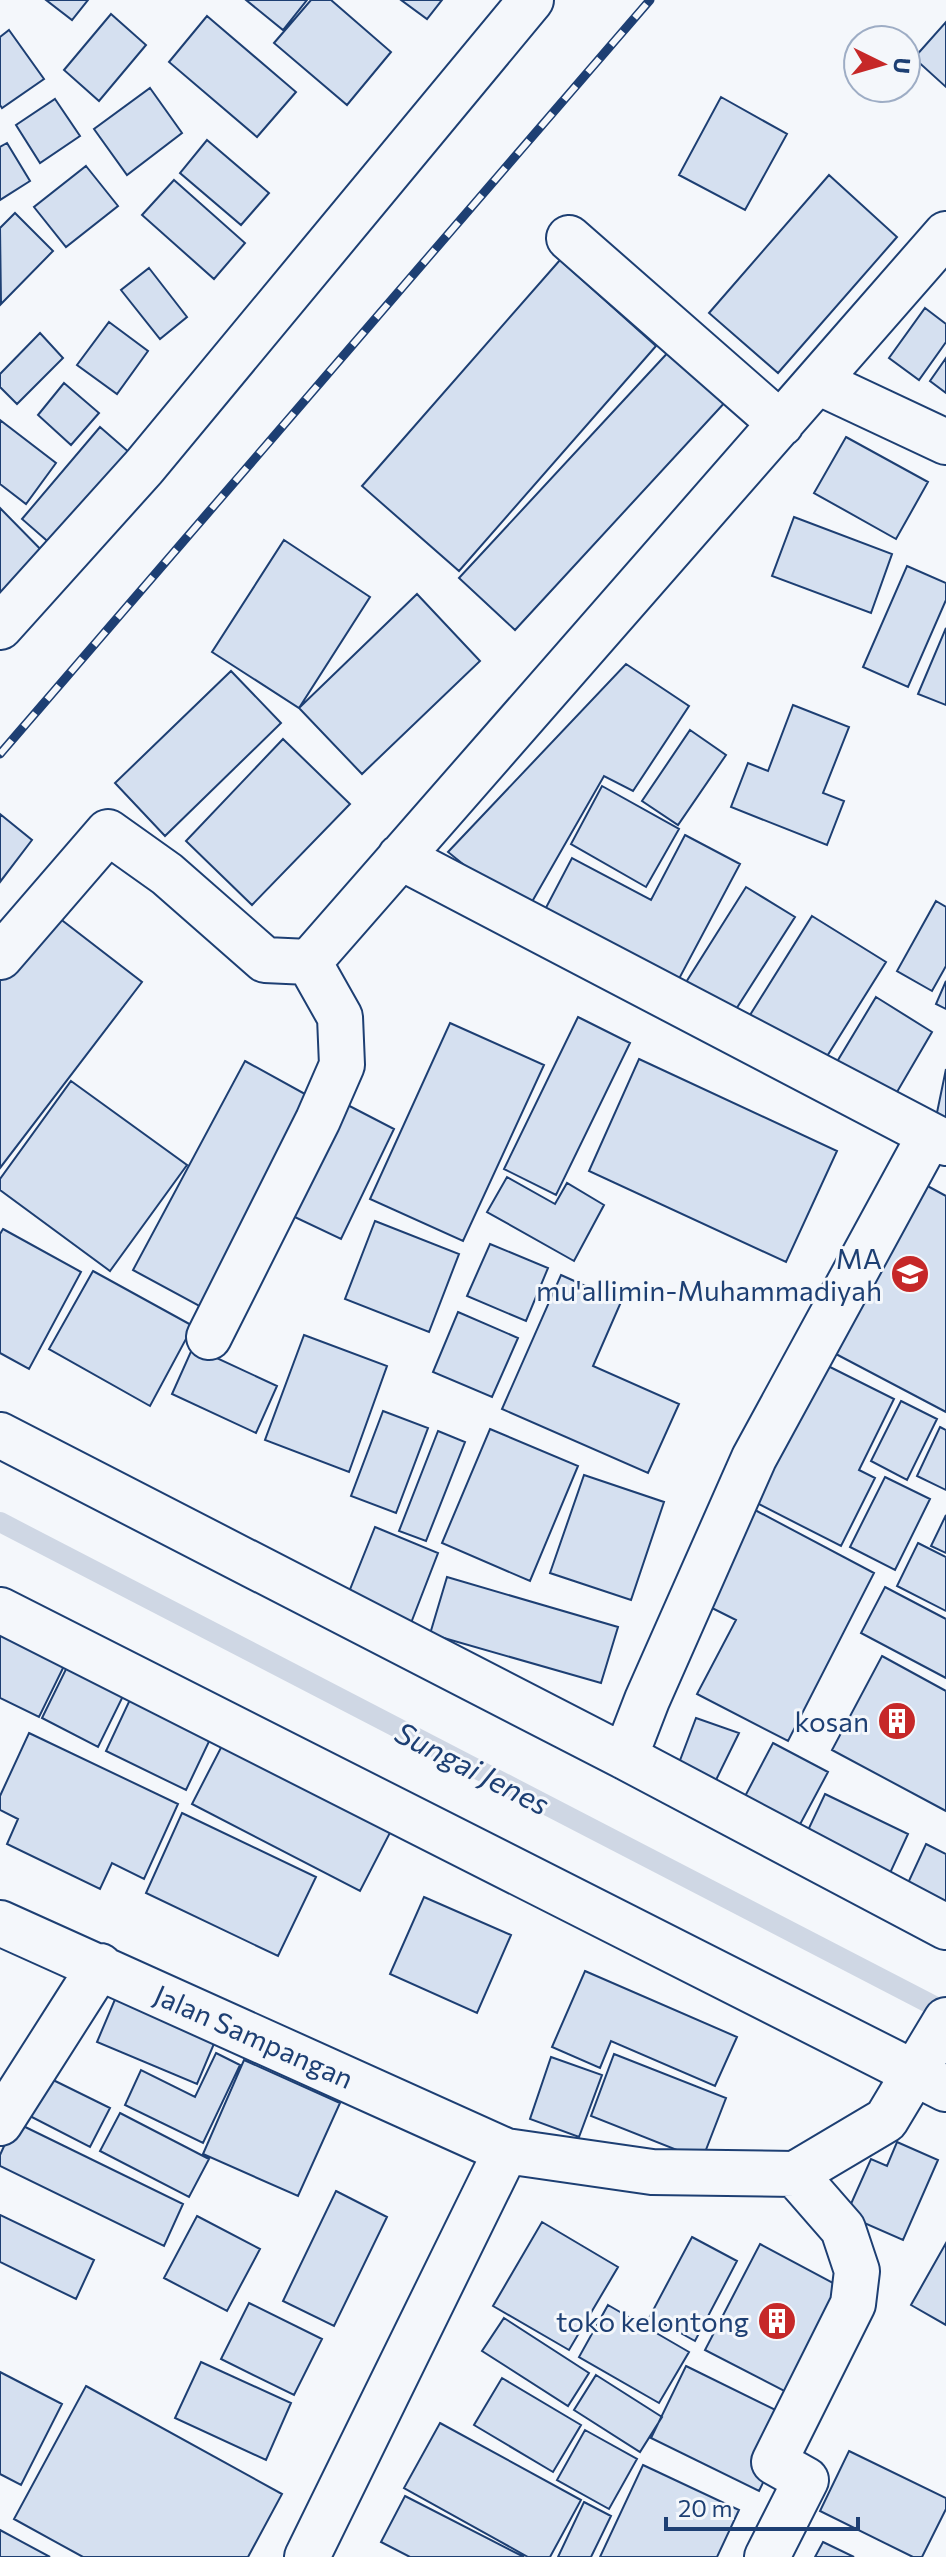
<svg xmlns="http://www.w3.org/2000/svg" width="946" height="2557" font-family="Commissioner,sans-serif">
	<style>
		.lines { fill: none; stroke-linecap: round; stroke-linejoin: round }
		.stream { stroke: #cfd7e4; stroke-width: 20 }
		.building { fill: #d5e0f0; stroke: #1d3f73; stroke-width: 2 }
		.minor-casing { stroke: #1d3f73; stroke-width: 48 }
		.minor { stroke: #f4f7fb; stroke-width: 44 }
		.rail-casing { stroke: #1d3f73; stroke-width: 9 }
		.rail { stroke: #f4f7fb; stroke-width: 6; stroke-dasharray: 18; stroke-linecap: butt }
		.labels { text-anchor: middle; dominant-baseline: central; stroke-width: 6; stroke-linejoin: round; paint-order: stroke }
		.poi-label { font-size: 28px; fill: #1d3f73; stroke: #f4f7fb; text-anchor: end }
		.street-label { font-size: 28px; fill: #1d3f73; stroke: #f4f7fb }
		.water-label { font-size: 30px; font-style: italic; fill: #1d3f73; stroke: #f4f7fb }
	</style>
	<rect width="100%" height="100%" fill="#f4f7fb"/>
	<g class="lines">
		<path class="stream" d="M0,1522L946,2012"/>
	</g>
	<path class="building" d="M46,0H88L72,20Z
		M246,0H307L283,30Z
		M311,0H331L391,52L347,105L274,43Z
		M401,0H442L427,19Z
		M111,14L146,45L99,101L64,70Z
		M207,16L296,92L257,137L169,62Z
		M946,22V87L914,58Z
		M9,30L44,79L2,108L0,105V37Z
		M150,88L182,133L127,175L94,129Z
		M721,97L787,134L745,210L679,175Z
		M55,99L80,136L40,163L16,125Z
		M207,140L269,193L241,225L180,173Z
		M7,143L30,181L0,200V147Z
		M86,166L118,206L66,247L34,207Z
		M829,175L897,237L778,373L709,313Z
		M174,180L245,243L214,279L142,215Z
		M15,213L53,251L1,304L0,228Z
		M560,260L656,346L459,571L362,486Z
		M149,268L187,317L160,339L121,290Z
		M925,308L946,324V342L919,380L889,358Z
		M109,322L148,351L117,394L77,365Z
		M40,333L63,358L17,404L0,387V374Z
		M673,347L728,399L515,630L459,578Z
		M946,358V393L930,381Z
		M64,383L99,413L71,445L38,415Z
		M0,420L56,463L26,504L0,484Z
		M100,427L138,460L60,552L22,519Z
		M846,437L928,482L896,539L814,493Z
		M0,508L54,563L0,608Z
		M794,517L892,554L871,613L772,576Z
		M284,540L370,597L299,708L212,652Z
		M907,566L946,583V600L908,687L863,667Z
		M417,594L480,661L362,774L299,708Z
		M946,628V705L918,694Z
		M626,664L689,706L633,791L604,776L525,914L448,852Z
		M231,671L281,723L165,836L115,783Z
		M793,705L849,727L823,793L844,801L827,845L731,807L748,763L768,771Z
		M690,730L726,755L678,825L642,801Z
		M283,739L350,804L252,905L186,841Z
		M602,786L679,829L646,887L571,844Z
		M0,814L32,840L0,882Z
		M685,835L740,864L672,992L539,921L572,858L651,900Z
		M746,887L795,917L731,1017L683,987Z
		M936,901L946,907V966L932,991L897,971Z
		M50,911L142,982L0,1168V976Z
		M812,916L886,962L819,1069L745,1023Z
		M946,981V1009L936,1004Z
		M876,997L932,1032L890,1104L832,1070Z
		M578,1017L630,1043L556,1195L504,1169Z
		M450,1023L544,1065L463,1241L370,1199Z
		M639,1059L837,1151L786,1262L589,1171Z
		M245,1061L314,1099L203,1308L133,1270Z
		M946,1069V1135L933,1132Z
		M71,1081L187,1165L110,1271L0,1190V1179Z
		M336,1099L394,1129L341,1239L282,1211Z
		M507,1177L555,1204L567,1183L604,1205L574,1261L487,1212Z
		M922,1183L946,1196V1412L834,1353Z
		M375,1221L459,1254L429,1332L345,1299Z
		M3,1229L81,1272L29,1369L0,1353V1234Z
		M490,1244L548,1268L526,1321L467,1296Z
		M93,1271L193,1326L150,1406L49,1349Z
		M561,1275L621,1302L593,1366L679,1404L648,1473L502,1409Z
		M458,1312L518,1338L492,1397L433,1372Z
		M304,1335L387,1366L349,1472L265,1440Z
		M193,1347L277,1386L256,1433L172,1394Z
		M814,1359L894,1399L859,1470L875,1478L841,1546L745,1497Z
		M901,1401L937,1419L907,1480L871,1461Z
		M383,1411L428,1428L396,1513L351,1496Z
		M940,1427L946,1430V1490L917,1476Z
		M490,1429L578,1466L530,1581L442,1543Z
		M438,1431L465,1442L426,1541L399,1531Z
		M584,1475L664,1502L631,1600L550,1573Z
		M885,1477L930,1499L895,1570L850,1547Z
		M755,1510L874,1573L788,1741L697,1694L736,1620L706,1605Z
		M946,1515V1553L931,1546Z
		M375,1527L438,1553L411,1623L347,1597Z
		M918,1543L946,1557V1611L897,1586Z
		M447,1577L618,1627L601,1683L430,1634Z
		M885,1587L946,1619V1678L861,1633Z
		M0,1632L65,1664L39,1717L0,1698Z
		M882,1656L946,1691V1811L832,1750Z
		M70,1661L127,1688L98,1747L42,1718Z
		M134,1691L214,1731L186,1790L106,1751Z
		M696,1718L739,1733L715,1782L679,1763Z
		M29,1733L178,1804L144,1879L112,1863L100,1889L7,1844L18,1819L0,1810V1796Z
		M227,1736L395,1823L360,1891L192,1804Z
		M773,1743L828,1772L797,1830L742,1802Z
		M825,1794L908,1834L885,1884L802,1843Z
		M182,1813L316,1877L278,1956L146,1893Z
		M926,1844L946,1854V1917L902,1896Z
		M424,1897L511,1935L477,2013L390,1974Z
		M585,1971L737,2037L715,2086L611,2041L600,2068L552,2047Z
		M116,1997L216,2039L197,2084L97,2042Z
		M216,2053L240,2065L203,2143L125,2105L141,2070L195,2097Z
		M614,2054L726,2098L702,2160L591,2116Z
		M551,2057L602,2075L579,2137L530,2119Z
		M244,2060L340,2103L298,2196L203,2154Z
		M43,2075L110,2108L90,2147L24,2113Z
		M120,2113L209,2159L189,2197L100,2151Z
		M15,2122L183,2204L164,2246L0,2166V2155Z
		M897,2142L938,2160L903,2240L846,2215L871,2159L887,2166Z
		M336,2191L387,2217L334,2326L283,2301Z
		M0,2215L94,2260L76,2299L0,2262Z
		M197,2216L260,2249L227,2311L164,2278Z
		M542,2222L618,2267L569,2350L493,2306Z
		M692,2237L737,2261L695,2341L650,2316Z
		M946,2243V2325L911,2305Z
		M760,2244L848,2291L794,2396L705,2350Z
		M249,2303L322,2339L294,2395L221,2359Z
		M608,2305L689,2352L659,2403L579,2357Z
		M504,2318L589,2373L568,2406L482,2351Z
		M201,2362L291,2403L266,2460L175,2418Z
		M686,2366L794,2419L759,2491L651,2438Z
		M0,2372L62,2404L21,2485L0,2474Z
		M596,2375L662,2417L640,2452L574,2410Z
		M502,2378L581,2425L553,2472L474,2425Z
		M86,2386L282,2494L248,2557H83L14,2519Z
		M440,2423L581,2500L550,2557H528L404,2488Z
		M585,2430L637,2459L609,2509L557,2480Z
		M849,2451L946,2498V2509L922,2557H913L820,2511Z
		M643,2465L739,2510L717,2557H600Z
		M405,2496L524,2557H410L381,2542Z
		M584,2502L611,2516L591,2557H558Z
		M0,2530L50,2557H0Z
		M823,2542L854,2557H815Z"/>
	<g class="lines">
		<g class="minor-casing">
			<path id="minor" d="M569,238L781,424
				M818,382L946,442
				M0,627L144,467L531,0
				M400,857L946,1143
				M0,957L108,832L167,874L265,960L309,962
				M309,962L946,234
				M209,1337L318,1120L342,1065L340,1017L309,962
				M0,1435L625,1757L946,1927
				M0,1610L946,2089
				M625,1757L647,1700L754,1458L930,1135
				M0,1923L506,2151L652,2172L795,2174L886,2120L946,2020
				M0,2123L100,1966
				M307,2557L506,2151
				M767,2557L806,2480L774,2462L853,2304L857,2271L843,2229L795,2174"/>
		</g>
		<use href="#minor" class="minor"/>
		<g class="rail-casing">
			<path id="rail" d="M0,754L650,0"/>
		</g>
		<use href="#rail" class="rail"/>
	</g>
	<defs>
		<g id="school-disc" transform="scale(2)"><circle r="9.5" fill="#c62828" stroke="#f4f7fb"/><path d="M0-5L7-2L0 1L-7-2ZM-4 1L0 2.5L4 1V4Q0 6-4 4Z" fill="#fff"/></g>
		<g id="building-disc" transform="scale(2)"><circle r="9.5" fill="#c62828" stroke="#f4f7fb"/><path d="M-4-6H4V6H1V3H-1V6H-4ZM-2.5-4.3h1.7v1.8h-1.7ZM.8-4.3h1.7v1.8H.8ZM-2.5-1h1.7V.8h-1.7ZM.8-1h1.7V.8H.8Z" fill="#fff"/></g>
	</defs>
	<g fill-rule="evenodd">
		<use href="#school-disc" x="910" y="1274"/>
		<use href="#building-disc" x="897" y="1721"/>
		<use href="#building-disc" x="777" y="2321"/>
	</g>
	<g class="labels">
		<g class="poi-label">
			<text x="882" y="1258">MA<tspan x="882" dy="32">mu'allimin-Muhammadiyah</tspan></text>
			<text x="869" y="1721">kosan</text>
			<text x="749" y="2321">toko kelontong</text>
		</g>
		<g class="street-label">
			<text transform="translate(254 2036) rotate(24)">Jalan Sampangan</text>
		</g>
		<g class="water-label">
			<text transform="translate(473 1767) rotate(27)">Sungai Jenes</text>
		</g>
	</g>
	<g transform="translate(882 64) rotate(95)"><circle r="38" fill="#f4f7fb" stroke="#9eadc5" stroke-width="2"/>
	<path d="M0-6L14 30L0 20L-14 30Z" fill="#c62828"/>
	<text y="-12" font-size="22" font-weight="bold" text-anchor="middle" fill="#1d3f73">U</text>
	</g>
	<path d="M666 2517v12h192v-12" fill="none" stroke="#1d3f73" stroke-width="4"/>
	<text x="678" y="2517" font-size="24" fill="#1d3f73" stroke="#f4f7fb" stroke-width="6" paint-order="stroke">20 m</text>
</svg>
